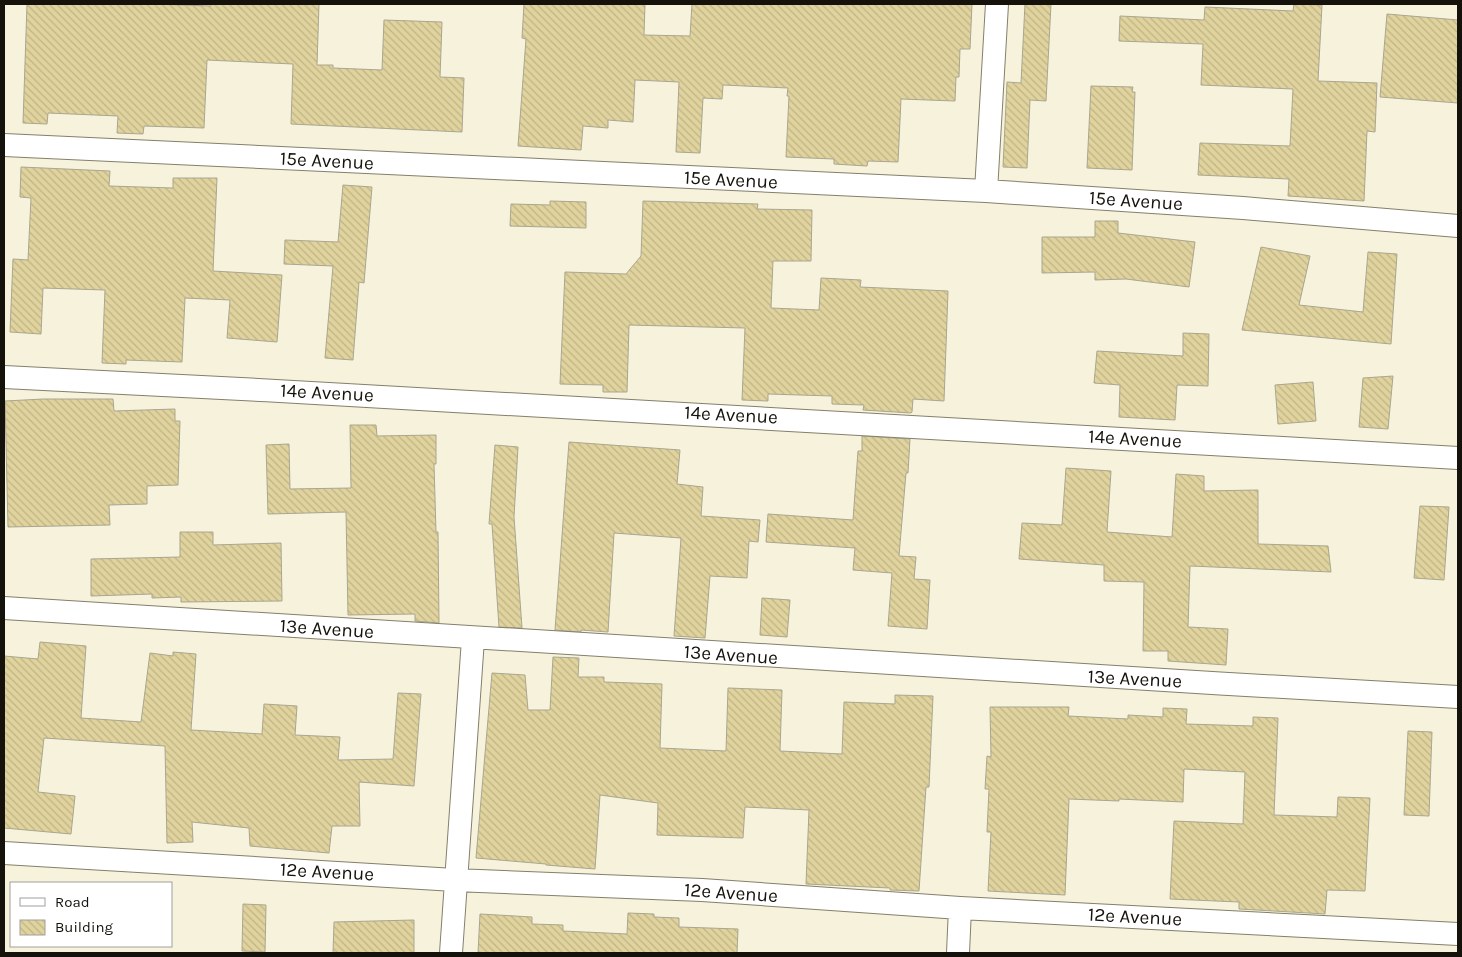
<svg xmlns="http://www.w3.org/2000/svg" width="1462" height="957" font-family="Karla,sans-serif">
	<style>
		.building { fill: url(#building-back-hatch); stroke: #aaa690 }
		.lines { fill: none; stroke-linecap: round; stroke-linejoin: round }
		.street-casing { stroke: #847f6b; stroke-width: 24 }
		.street { stroke: #fff; stroke-width: 22 }
		.labels { text-anchor: middle; dominant-baseline: central; stroke-width: 4; stroke-linejoin: round; paint-order: stroke }
		.street-label { font-size: 19px; fill: #14120b; stroke: #fff }
	</style>
	<defs>
		<pattern id="building-back-hatch" width="6" height="6" patternUnits="userSpaceOnUse" patternTransform="scale(1.25)"><rect width="6" height="6" fill="#e0d39d"/><path d="M-1 5l2 2M0 0l6 6M5-1l2 2" fill="none" stroke="#bfb486"/></pattern>
	</defs>
	<rect width="100%" height="100%" fill="#f7f2db"/>
	<path class="building" d="M27,4H152L211,6V4H319L317,65H333V68L382,70L384,20L442,22L440,77L464,78L462,132L291,124L293,64L207,60L204,128L144,126L143,134L117,133L118,116L48,113L47,124L23,123Z
		M524,4H645L644,35L690,36L692,4H972L970,49H960L959,77H956L955,101L901,99L898,162L868,161L867,166L834,164V159L786,157L789,96H787L788,88L723,85L722,99L703,98L700,153L676,152L679,82L635,80L633,122L608,120V128L583,126L581,150L518,146L526,39L522,38Z
		M1025,4H1051L1046,101L1030,100L1027,168L1003,167L1007,82L1021,83Z
		M1294,4L1322,5L1318,81L1377,83L1375,132L1367,131L1364,201L1288,196L1289,179L1198,175L1200,143L1290,146L1293,89L1201,85L1203,44L1119,41L1120,16L1204,20L1205,7L1293,11Z
		M1387,14L1458,20V103L1380,97Z
		M1091,86L1133,87L1132,92H1135L1132,170L1087,168Z
		M21,167L110,171L109,186L173,188V178H217L213,271L282,275L277,342L227,338L230,300L185,298L182,362L126,360V364L102,363L105,290L43,288L41,334L10,332L13,259L28,260L31,198L20,197Z
		M343,185L372,187L364,283L359,282L353,360L325,358L333,266L284,264L285,240L338,242Z
		M550,201L586,202V228L510,226L511,204L550,205Z
		M643,201L758,204L757,209L812,210L811,261H773L771,308L819,310L821,278L861,280L860,287L948,291L944,401L913,399L912,412L911,413L863,410L864,405L832,404V396L768,394V401L742,400L745,328L629,325L627,392H603V385L560,384L565,272L626,274L641,256Z
		M1095,221H1118V233L1195,242L1189,287L1126,279L1095,280V272L1042,273V237H1095Z
		M1261,247L1310,256L1299,305L1363,312L1368,252L1397,254L1391,344L1242,330Z
		M1183,333L1209,334L1208,386L1177,385L1175,420L1119,417L1120,385L1094,383L1097,351L1183,356Z
		M1393,376L1388,429L1359,427L1363,378Z
		M1313,382L1316,421L1278,424L1275,385Z
		M43,399H113L114,411L175,409V421H180L178,485L147,486V504L109,505L110,525L8,527L5,401Z
		M350,425H376L377,436L436,435V464H434L436,532H438L439,623L415,621V614L348,615L346,512L268,514L266,445L289,444L290,489L351,488Z
		M862,436L910,439L908,473H906L899,556L916,557L914,579L930,580L927,629L888,626L892,573L853,570L855,548L766,542L768,514L853,520L858,451H862Z
		M569,442L680,450L677,484L703,487L701,516L760,520L758,542L749,541L747,578L710,576L705,638L674,636L681,538L614,533L608,632L581,630V632L555,630Z
		M495,445L518,447L514,517L522,628L499,627L492,524H489Z
		M1066,468L1111,471L1107,532L1172,537L1176,474L1204,476V491L1258,490V544L1328,546L1331,572L1190,566L1188,627L1228,629L1226,665L1168,661V651H1143L1144,582L1104,581V565L1019,559L1022,523L1062,525Z
		M1420,506L1449,507L1444,580L1414,578Z
		M180,532H213V545L281,543L282,601L181,602V597L152,598V594L91,596V559L180,557Z
		M762,598L790,600L787,637L760,635Z
		M40,642L86,646L81,718L141,722L150,653L173,656V652L196,654L191,730L262,734L264,704L297,706L295,735L340,737L338,760L393,759L398,693L421,694L414,786L359,782L360,826H332L329,853L250,846L249,828L192,822L193,842L167,843L165,746L44,738L38,792L75,796L71,834L4,828V656L38,659Z
		M553,657L579,658L578,677H604V682L662,684L660,748L726,751L728,688L782,690L780,751L842,754L844,702L895,704V695L933,696L929,787H926L919,891L890,890V888L806,884L809,810L745,807L743,838L657,835L658,803L600,795L595,869L546,865V864L476,858L492,673L525,675L528,710H550Z
		M990,707H1069L1068,716L1128,719V715L1163,717V708L1187,709L1186,724L1253,726V717L1278,718L1274,815L1337,817L1338,797L1370,798L1365,891L1327,890L1325,914L1239,909V902L1170,899L1174,821L1243,824L1245,772L1184,769L1183,802L1119,799V801L1069,799L1065,895L988,891L991,832H987L989,789H985L987,756L991,757Z
		M1408,731L1432,732L1429,816L1404,815Z
		M243,904L266,905L265,952L242,951Z
		M628,913L654,914V917L679,918V927L738,929L737,953H478L480,914L532,917V924L563,925V931L627,934Z
		M414,920V953H333L334,922Z"/>
	<g class="lines">
		<g class="street-casing">
			<path id="street" d="M4,145L986,191L1243,208L1458,226
				M986,191L997,4
				M4,377C489,401 974,429 1458,458
				M4,608C488,640 973,670 1458,697
				M4,853L455,880L702,890L960,908L1458,934
				M451,953L473,639
				M958,953L960,908"/>
		</g>
		<use href="#street" class="street"/>
	</g>
	<g class="labels">
		<g class="street-label">
			<text transform="translate(327 161) rotate(3)">15e Avenue</text>
			<text transform="translate(731 180) rotate(3)">15e Avenue</text>
			<text transform="translate(1136 201) rotate(4)">15e Avenue</text>
			<text transform="translate(327 393) rotate(3)">14e Avenue</text>
			<text transform="translate(731 415) rotate(3)">14e Avenue</text>
			<text transform="translate(1135 439) rotate(3)">14e Avenue</text>
			<text transform="translate(327 629) rotate(4)">13e Avenue</text>
			<text transform="translate(731 655) rotate(4)">13e Avenue</text>
			<text transform="translate(1135 679) rotate(3)">13e Avenue</text>
			<text transform="translate(327 872) rotate(3)">12e Avenue</text>
			<text transform="translate(731 893) rotate(4)">12e Avenue</text>
			<text transform="translate(1135 917) rotate(3)">12e Avenue</text>
		</g>
	</g>
	<rect width="1462" height="957" fill="none" stroke="#14120b" stroke-width="10"/>
	<rect x="10" y="882" width="162" height="65" fill="#ffffff" stroke="#a1a09d"/>
	<rect x="20" y="898" width="25" height="8" fill="#ffffff" stroke="#a1a09d"/>
	<text x="55" y="907" font-size="15" fill="#14120b">Road</text>
	<rect x="20" y="920" width="25" height="15" fill="url(#building-back-hatch)" stroke="#a1a09d"/>
	<text x="55" y="932" font-size="15" fill="#14120b">Building</text>
</svg>
